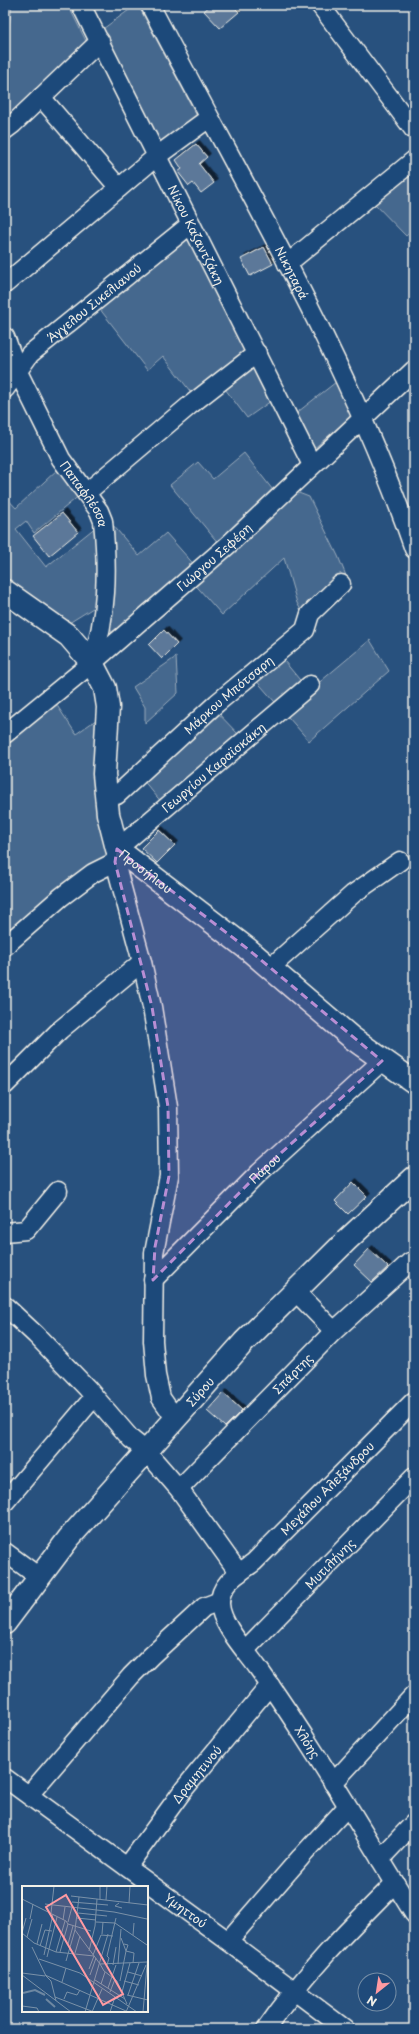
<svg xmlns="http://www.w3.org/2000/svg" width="419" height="2034" font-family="'Playpen Sans',sans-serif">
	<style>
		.green { fill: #45688e; stroke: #9cacbb }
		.building { fill: #5b7899; stroke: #f4f1e8; filter: url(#shadow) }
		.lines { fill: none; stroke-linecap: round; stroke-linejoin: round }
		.street-casing { stroke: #f4f1e8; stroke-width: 21 }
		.secondary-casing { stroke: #f4f1e8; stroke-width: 25 }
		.street { stroke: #1f4a7a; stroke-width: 18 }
		.secondary { stroke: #1f4a7a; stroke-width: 22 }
		.marked { fill: #b88ed4; fill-opacity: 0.2; stroke: #b88ed4; stroke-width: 3; stroke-dasharray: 8 5; stroke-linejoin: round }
		.labels { text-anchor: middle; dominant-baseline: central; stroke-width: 3; stroke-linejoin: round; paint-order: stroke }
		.street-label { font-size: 12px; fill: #f4f1e8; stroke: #1f4a7a }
		.inset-river { fill: none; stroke: #6e88a2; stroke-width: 2 }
		.inset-road { fill: none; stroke: #7a91a8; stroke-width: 1 }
		.view { fill: #ff9aa2; fill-opacity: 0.15; stroke: #ff9aa2; stroke-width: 2 }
		.inset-edge { fill: none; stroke: #f4f1e8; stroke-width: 2 }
	</style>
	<defs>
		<filter id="shadow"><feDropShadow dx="3.5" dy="-3.5" stdDeviation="0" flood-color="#0009"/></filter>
	</defs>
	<rect width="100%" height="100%" fill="#28517e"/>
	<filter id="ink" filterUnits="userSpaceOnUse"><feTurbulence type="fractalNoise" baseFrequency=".025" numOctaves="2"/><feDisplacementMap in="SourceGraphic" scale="8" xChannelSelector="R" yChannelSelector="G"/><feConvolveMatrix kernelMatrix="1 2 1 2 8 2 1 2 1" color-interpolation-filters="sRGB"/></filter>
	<g filter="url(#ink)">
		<path class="green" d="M12,5H68L87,43L5,122V56Z
			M136,5H138L198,118L158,145L100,31Z
			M414,168V229L406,236L372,201Z
			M187,236L271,401L247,418L216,377L193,395L163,356L147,370L99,308Z
			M336,382L352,416L312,450L294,415Z
			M244,453L283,503L296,492L309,497L338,556L351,588L314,618L302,612L297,603L284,558L222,615L184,572L113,637L108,620L109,598L69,623L5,583V496L16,508L58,469L80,495L34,533L26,521L16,529L46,567L107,518L139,556L166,533L205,577L229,556L170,485L198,462L213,479Z
			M370,640L389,671L309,741L254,678L280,656L309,691Z
			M176,657L178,693L145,723V707L133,687Z
			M54,701L76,734L100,717L110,858L5,941V744Z
			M215,710L240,736L163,804L142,779Z"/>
		<path class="building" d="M211,5H232L239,12L220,28L204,11Z
			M196,144L207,157L199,164L214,183L201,193L193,183L189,186L178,172L182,169L176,160Z
			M264,247L273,264L250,276L241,259Z
			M62,513L78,532L49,556L33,536Z
			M164,630L177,644L162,659L149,645Z
			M159,830L175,845L157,863L141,848Z
			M353,1182L367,1196L348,1214L335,1201Z
			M369,1249L388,1267L372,1282L354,1265Z
			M223,1393L242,1410L225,1427L207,1411Z"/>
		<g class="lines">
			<g class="street-casing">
				<g id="street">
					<path id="s1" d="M81,5L312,465"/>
					<path id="s2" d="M150,5C243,184 348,358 414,549"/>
					<path d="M320,5L414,130"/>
					<path d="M41,97L119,188"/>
					<path d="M5,130L13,124L100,41"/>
					<path d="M287,264L414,160"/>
					<path d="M5,284L157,156L209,118"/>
					<path id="s3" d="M5,337L18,372L61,459L99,511L103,521C108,570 107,616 92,663"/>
					<path id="s4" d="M5,389L30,354L191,224"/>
					<path d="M86,493L189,406L257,353"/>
					<path id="s5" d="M5,734L92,663L228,545L414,370"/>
					<path id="s6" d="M106,796L117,795L217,703L305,630L310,614L341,584"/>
					<path d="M5,946L61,897L93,873L115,862"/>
					<path d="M270,968L353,894L400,861"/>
					<path d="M5,1085L60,1030L142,962"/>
					<path d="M5,1232L26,1230L58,1191"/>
					<path id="s7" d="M153,1280L259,1173L382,1061"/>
					<path d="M295,1291L334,1331"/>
					<path d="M5,1306L36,1335L87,1388L131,1439L146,1451L179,1489L239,1573"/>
					<path id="s8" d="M414,1401L254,1562C240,1573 219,1583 220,1604C221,1625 247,1652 258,1668C314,1747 363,1832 414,1914"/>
					<path id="s9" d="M175,1418L161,1398L156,1375L153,1341L154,1253L169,1176L168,1107L152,1007L142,962L115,862L117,849L310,685"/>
					<path id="s10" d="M179,1489L334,1331L410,1262"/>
					<path d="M5,1502L94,1397"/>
					<path d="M5,1552L39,1577"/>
					<path id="s11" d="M245,1650L414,1477"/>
					<path id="s12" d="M5,1778L228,1941L345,2029"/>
					<path d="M333,1783L414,1695"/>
					<path d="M29,1795L131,1676L151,1656L204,1607L220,1601"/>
					<path d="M380,1859L414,1823"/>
					<path id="s13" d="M127,1867L184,1789L270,1685"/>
					<path d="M228,1941L301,1857L347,1807"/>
					<path d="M266,2029C303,1975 349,1929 395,1883"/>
				</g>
			</g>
			<g class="secondary-casing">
				<g id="secondary">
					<path id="s14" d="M5,591L69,636L92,663L105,688L108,707L104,774L108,814L117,849L249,950L352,1038L414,1082"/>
					<path id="s15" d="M5,1623L69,1538L244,1342L347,1240L414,1178"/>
				</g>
			</g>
			<use href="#street" class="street"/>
			<use href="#secondary" class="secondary"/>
		</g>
	</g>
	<path class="marked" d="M117,849L249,950L382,1061L259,1173L153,1280L155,1247L169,1176L168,1107L152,1007L115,862Z"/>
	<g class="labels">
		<g class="street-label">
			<text stroke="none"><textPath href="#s1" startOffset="257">Νίκου Καζαντζάκη</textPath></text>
			<text stroke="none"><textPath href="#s2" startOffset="303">Νικηταρά</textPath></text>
			<text stroke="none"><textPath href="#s4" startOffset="125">Άγγελου Σικελιανού</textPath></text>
			<text stroke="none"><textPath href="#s3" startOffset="177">Παπαφλέσσα</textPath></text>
			<text stroke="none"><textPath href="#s5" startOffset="274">Γιώργου Σεφέρη</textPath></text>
			<text stroke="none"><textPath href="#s6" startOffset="161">Μάρκου Μπότσαρη</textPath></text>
			<text stroke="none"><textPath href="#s9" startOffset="708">Γεωργίου Καραϊσκάκη</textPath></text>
			<text stroke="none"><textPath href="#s14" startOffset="341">Προσήλιου</textPath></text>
			<text stroke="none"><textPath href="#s7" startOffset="158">Πάρου</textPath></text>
			<text stroke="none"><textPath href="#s10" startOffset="162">Σπάρτης</textPath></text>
			<text stroke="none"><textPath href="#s15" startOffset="303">Σύρου</textPath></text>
			<text transform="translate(327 1488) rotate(-45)">Μεγάλου Αλεξάνδρου</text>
			<text stroke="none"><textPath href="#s11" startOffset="121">Μυτιλήνης</textPath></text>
			<text stroke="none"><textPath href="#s8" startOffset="448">Χλόης</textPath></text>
			<text stroke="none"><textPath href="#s13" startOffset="116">Δραμητινού</textPath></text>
			<text stroke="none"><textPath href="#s12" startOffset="224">Υμηττού</textPath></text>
		</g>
	</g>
	<g transform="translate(22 1886)">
		<rect width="126" height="126" fill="#28517e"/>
		<path class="inset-river" d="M1,107L13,104L23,109M24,113L33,121"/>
		<path class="inset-road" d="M126,0V69M49,10L126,19M0,13L44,35L46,38L69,45M78,13V0M84,14L85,0M50,16L86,19M97,17L93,20L100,22M107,17L108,0M23,18L92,26L125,33M29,27L32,0M56,27L85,30M4,32L0,47L12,57L34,66L72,70M55,32L74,34M8,33L11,18M41,34L43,21M46,36L50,21M74,36L93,37L125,59M53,44L78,78L125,76M80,48L81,36M111,49L112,37M5,51L10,33M15,58L20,38M46,58L51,40M102,58L106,59L104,65L112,67L111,77M18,60L23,44L30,45M10,61L24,90L29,95L34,115M67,65L73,40L75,13M34,66L43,35M38,66L46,38M53,67L58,50M22,69L31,28M71,69L79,49L91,50M25,71L35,31M17,73L58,87L115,126M44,75L53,44L57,11M78,78L82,85L95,95L105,118M96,78L99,43M85,79L87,72L85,70L94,32M91,79L94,61M67,83L72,70M106,86L120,90M0,87L23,90M0,89L49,126M23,89L104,125M68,89L74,72M73,94L103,113M98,95L104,65L99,52M102,95L117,99M40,96L44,82M79,98L83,86M86,102L94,79M88,106L93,93M100,106L108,77M105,109L126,114M106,109L117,77M33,111L72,126M42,113L45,106L55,109L58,104M0,120L15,122L17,126M63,126L86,48M70,126L80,103M88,126L93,111M104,126L124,79M121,126L126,68"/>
		<path class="view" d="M44,9L101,108L81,119L24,21Z"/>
		<rect width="126" height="126" class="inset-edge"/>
	</g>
	<rect width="419" height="2034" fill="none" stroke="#1f4a7a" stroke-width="20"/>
	<rect x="10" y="10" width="399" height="2014" fill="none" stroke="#f4f1e8" stroke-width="1.5" filter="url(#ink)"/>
	<g transform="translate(377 1992) rotate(210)"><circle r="19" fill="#1f4a7a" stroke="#748da6"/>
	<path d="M0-3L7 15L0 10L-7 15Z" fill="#ff9aa2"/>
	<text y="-6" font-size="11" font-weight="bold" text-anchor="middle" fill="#f4f1e8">N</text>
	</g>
</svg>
